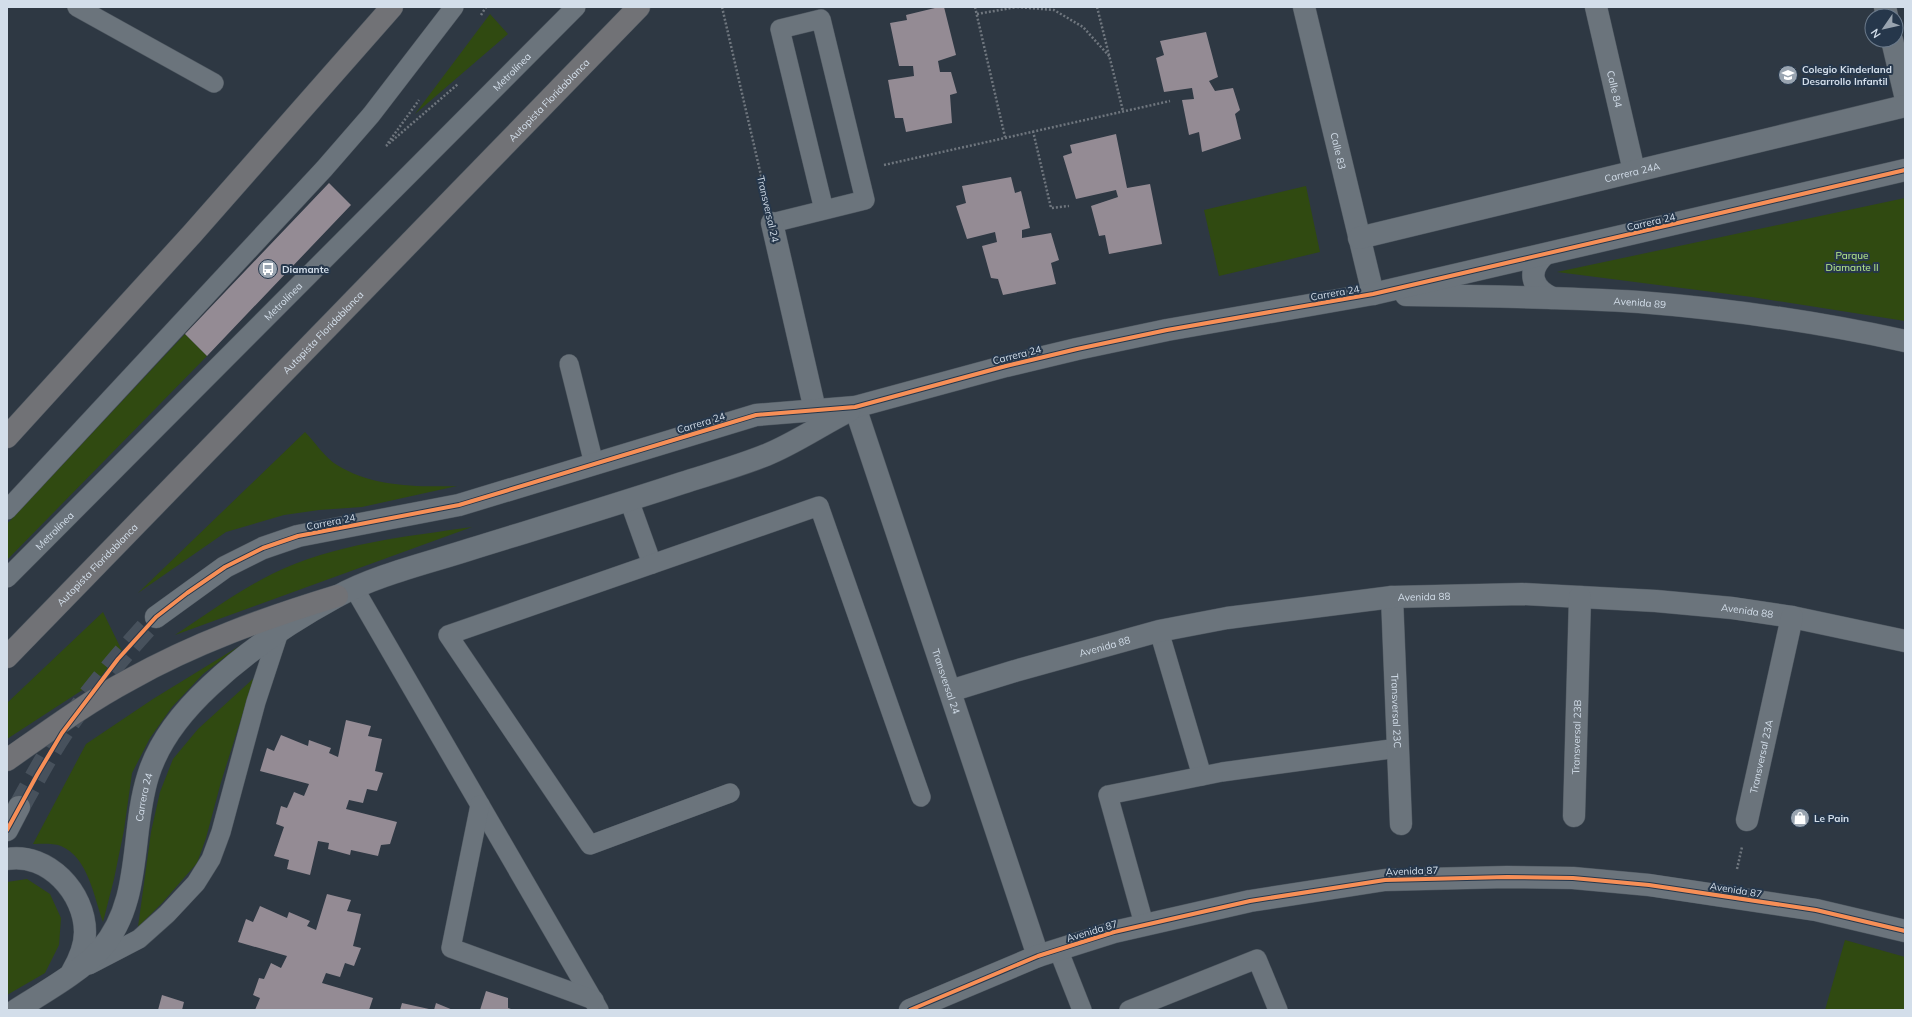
<svg xmlns="http://www.w3.org/2000/svg" width="1912" height="1017" font-family="Mulish,sans-serif">
	<style>
		.green { fill: #304a11 }
		.building { fill: #948b94 }
		.lines { fill: none; stroke-linecap: round; stroke-linejoin: round }
		.tertiary-tunnel { stroke: #47515c; stroke-width: 22; stroke-dasharray: 22 11; stroke-linecap: butt }
		.service-casing { stroke: #4c555e; stroke-width: 20 }
		.minor-casing { stroke: #4c555e; stroke-width: 23 }
		.tertiary-casing { stroke: #4c555e; stroke-width: 23 }
		.trunk-casing { stroke: #4c555e; stroke-width: 23 }
		.path { stroke: #6f767e; stroke-width: 2.5; stroke-dasharray: 2 2; stroke-linecap: butt }
		.service { stroke: #6b747c; stroke-width: 19 }
		.minor { stroke: #6b747c; stroke-width: 22 }
		.tertiary { stroke: #6b747c; stroke-width: 22 }
		.trunk { stroke: #717276; stroke-width: 22 }
		.cycleway-casing { stroke: #26374b; stroke-width: 6 }
		.cycleway { stroke: #f78f57; stroke-width: 4 }
		.labels { text-anchor: middle; dominant-baseline: central; stroke-width: 4; stroke-linejoin: round; paint-order: stroke }
		.poi-label { font-size: 10px; font-weight: bold; fill: #d3deea; stroke: #26374b; text-anchor: start }
		.street-label { font-size: 10px; fill: #d3deea; stroke: #26374b }
		.park-label { font-size: 10px; fill: #bcee8e; stroke: #26374b }
	</style>
	<rect width="100%" height="100%" fill="#2e3843"/>
	<path class="green" d="M490,14L508,34L415,114Z
		M1306,186L1320,252L1219,276L1204,210Z
		M1905,198V321L1752,297L1557,272Z
		M185,334L207,356L7,560V524Z
		M305,432C314,441 326,459 337,465C372,487 417,487 457,486L362,507L319,510L284,515L226,532L138,593Z
		M472,527L175,635C207,614 238,591 272,574C335,543 405,537 472,527Z
		M103,612L127,661L7,739V703Z
		M241,645L203,674L172,707L150,738L132,773L124,830L114,879L103,922C94,897 88,857 61,846C53,843 41,844 33,844L86,744L153,699Z
		M254,678L221,782L206,838L197,863L163,902L138,927L151,832L160,792L173,759L198,729Z
		M27,879L50,894L61,918L59,945L45,973L7,995V882Z
		M1845,940L1905,957V1010H1825Z"/>
	<path class="building" d="M939,7H944L956,55L938,61L940,72H951L957,93L950,95L952,123L906,132L903,118H895L888,80L914,76L913,66H899L890,23L907,20L906,15Z
		M1206,32L1218,77L1209,81L1215,91L1233,88L1240,110L1235,114L1241,139L1202,152L1199,132L1189,135L1182,100L1194,99L1192,88L1164,92L1156,58L1164,55L1160,41Z
		M1116,134L1127,188L1150,184L1162,244L1109,254L1105,235L1099,236L1091,206L1118,197L1116,190L1076,199L1063,156L1072,153L1070,145Z
		M1011,177L1015,193L1021,191L1030,228L1022,230V238L1051,233L1059,260L1051,263L1056,284L1003,295L998,279L991,278L982,246L997,242L995,232L967,239L956,206L966,203L962,186Z
		M329,183L351,205L207,356L185,334Z
		M346,720L371,726L368,736L382,739L375,771L383,773L377,791L367,789L363,803L349,800L346,809L397,822L390,844L381,845L378,856L351,850L350,855L328,849L329,843L318,841L310,875L287,869L289,860L274,856L284,827L276,824L281,806L287,808L294,792L304,796L309,784L260,771L267,748L274,751L281,735L308,746L309,740L331,748L329,753L338,757Z
		M327,894L351,900L347,911L361,914L353,946L361,948L354,966L345,963L340,977L326,973L322,983L373,998L369,1010H255L260,998L253,995L259,978L264,979L271,963L281,968L287,956L238,942L246,919L253,922L260,906L287,918L289,912L310,921L307,926L316,930Z
		M486,991L508,998V1008L514,1010H480Z
		M162,995L184,1002L182,1010H158Z
		M402,1003L429,1009V1010H400Z
		M436,1003L453,1010H434Z"/>
	<g class="lines">
		<path class="tertiary-tunnel" d="M19,807C33,782 46,757 62,733C90,691 122,654 156,617"/>
		<g class="service-casing">
			<g id="service">
				<path d="M77,7L214,83"/>
				<path d="M772,223L865,200L821,19L780,29L824,210"/>
				<path d="M569,364L594,464"/>
				<path d="M629,500L652,564"/>
				<path d="M7,510L324,169L371,115L454,7"/>
				<path id="s1" d="M7,578L576,7"/>
				<path d="M354,588L599,1010"/>
				<path d="M1159,631L1202,776"/>
				<path d="M730,793L590,845L448,635L819,506L921,797"/>
				<path d="M480,805L451,948L594,1000"/>
				<path d="M1144,924L1108,795L1222,772L1398,748"/>
				<path d="M1058,949L1082,1010"/>
				<path d="M89,965L139,939L167,914L196,883L211,859L221,832L256,702L279,632"/>
				<path d="M1129,1010L1257,959L1278,1010"/>
			</g>
		</g>
		<g class="minor-casing">
			<g id="minor">
				<path id="s2" d="M1304,7L1373,294"/>
				<path id="s3" d="M1596,7L1634,171"/>
				<path d="M1885,7L1887,16"/>
				<path d="M1892,40L1905,95"/>
				<path d="M772,223L815,410"/>
				<path id="s4" d="M1359,238L1905,106"/>
				<path id="s5" d="M855,407L1038,956"/>
				<path id="s6" d="M1392,597L1401,824"/>
				<path id="s7" d="M950,691L1015,671L1159,631L1227,618L1392,597L1522,594L1656,601L1732,608L1792,617L1905,641"/>
				<path id="s8" d="M1574,816L1580,597"/>
				<path id="s9" d="M1747,820L1792,617"/>
				<path d="M910,1010L1038,956L1114,932L1250,901L1385,880L1507,877L1573,878L1649,885L1816,910L1905,931"/>
			</g>
		</g>
		<g class="tertiary-casing">
			<g id="tertiary">
				<path d="M1544,255C1527,271 1531,288 1552,298"/>
				<path id="s10" d="M1406,295C1483,296 1561,297 1639,302C1728,309 1818,322 1905,341"/>
				<path d="M156,617L225,567L263,548L298,536L459,505L756,415L855,407L1006,366L1077,349L1167,330L1373,294L1905,170"/>
				<path d="M7,830L19,807"/>
				<path d="M7,859C48,852 85,893 85,932C85,947 79,960 72,972"/>
				<path id="s11" d="M16,1010C41,994 82,971 101,949C143,901 130,833 148,776C159,740 183,711 210,686C247,651 292,621 336,597C375,575 428,563 471,549C542,527 612,506 682,483C710,474 739,466 766,455C792,445 823,424 849,411"/>
			</g>
		</g>
		<g class="trunk-casing">
			<g id="trunk">
				<path d="M7,437L192,234L392,7"/>
				<path id="s12" d="M7,657L639,7"/>
				<path d="M7,760C47,732 86,703 129,680C195,643 265,618 337,596"/>
			</g>
		</g>
		<path class="path" d="M722,7L766,197
			M975,7L1005,137
			M1017,7L1054,10L1083,27L1110,57
			M1097,7L1123,111
			M977,14L1017,7
			M481,15L486,7
			M1033,131L1051,208L1069,206
			M388,143L419,100
			M386,146L458,84
			M884,165L1170,101
			M1737,869L1742,847"/>
		<use href="#service" class="service"/>
		<use href="#minor" class="minor"/>
		<use href="#tertiary" class="tertiary"/>
		<use href="#trunk" class="trunk"/>
		<g class="cycleway-casing">
			<path id="cycleway" d="M7,830L37,775L62,733L118,659L156,617L187,593L225,567L263,548L298,536L459,505L756,415L855,407L1006,366L1077,349L1167,330L1373,294L1905,170
				M910,1010L1038,956L1114,932L1250,901L1385,880L1507,877L1573,878L1649,885L1816,910L1905,931"/>
		</g>
		<use href="#cycleway" class="cycleway"/>
	</g>
	<defs>
		<g id="school-disc" transform="scale(1)"><circle r="9.5" fill="#99a4b0" stroke="#26374b"/><path d="M0-5L7-2L0 1L-7-2ZM-4 1L0 2.5L4 1V4Q0 6-4 4Z" fill="#fff"/></g>
		<g id="bus-disc" transform="scale(1)"><circle r="9.5" fill="#99a4b0" stroke="#26374b"/><path d="M-5-6H5V4H4V6H2V4H-2V6H-4V4H-5ZM-3.5-4V0h7V-4ZM-3.5 1.2v1.5H-2V1.2ZM2 1.2v1.5H3.5V1.2Z" fill="#fff"/></g>
		<g id="shop-disc" transform="scale(1)"><circle r="9.5" fill="#99a4b0" stroke="#26374b"/><path d="M-5-2.5h2.3a2.7 3.5 0 0 1 5.4 0H5L5.5 6h-11ZM-1.5-2.5h3a1.5 2.3 0 0 0-3 0Z" fill="#fff"/></g>
	</defs>
	<g fill-rule="evenodd">
		<use href="#school-disc" x="1788" y="75"/>
		<use href="#bus-disc" x="268" y="269"/>
		<use href="#shop-disc" x="1800" y="818"/>
	</g>
	<g class="labels">
		<g class="poi-label">
			<text x="1802" y="69">Colegio Kinderland<tspan x="1802" dy="12">Desarrollo Infantil</tspan></text>
			<text x="282" y="269">Diamante</text>
			<text x="1814" y="818">Le Pain</text>
		</g>
		<g class="street-label">
			<text stroke="none"><textPath href="#s1" startOffset="715">Metrolínea</textPath></text>
			<text stroke="none"><textPath href="#s3" startOffset="84">Calle 84</textPath></text>
			<text stroke="none"><textPath href="#s12" startOffset="777">Autopista Floridablanca</textPath></text>
			<text stroke="none"><textPath href="#s2" startOffset="148">Calle 83</textPath></text>
			<text stroke="none"><textPath href="#s4" startOffset="281">Carrera 24A</textPath></text>
			<text transform="translate(768 209) rotate(77)">Transversal 24</text>
			<text transform="translate(1651 222) rotate(-13)">Carrera 24</text>
			<text transform="translate(1335 293) rotate(-10)">Carrera 24</text>
			<text stroke="none"><textPath href="#s1" startOffset="391">Metrolínea</textPath></text>
			<text stroke="none"><textPath href="#s10" startOffset="234">Avenida 89</textPath></text>
			<text stroke="none"><textPath href="#s12" startOffset="453">Autopista Floridablanca</textPath></text>
			<text transform="translate(1017 355) rotate(-14)">Carrera 24</text>
			<text transform="translate(701 423) rotate(-17)">Carrera 24</text>
			<text transform="translate(331 522) rotate(-11)">Carrera 24</text>
			<text stroke="none"><textPath href="#s1" startOffset="67">Metrolínea</textPath></text>
			<text stroke="none"><textPath href="#s12" startOffset="129">Autopista Floridablanca</textPath></text>
			<text stroke="none"><textPath href="#s7" startOffset="485">Avenida 88</textPath></text>
			<text stroke="none"><textPath href="#s7" startOffset="809">Avenida 88</textPath></text>
			<text stroke="none"><textPath href="#s7" startOffset="161">Avenida 88</textPath></text>
			<text stroke="none"><textPath href="#s5" startOffset="289">Transversal 24</textPath></text>
			<text stroke="none"><textPath href="#s6" startOffset="114">Transversal 23C</textPath></text>
			<text stroke="none"><textPath href="#s8" startOffset="79">Transversal 23B</textPath></text>
			<text stroke="none"><textPath href="#s9" startOffset="65">Transversal 23A</textPath></text>
			<text stroke="none"><textPath href="#s11" startOffset="265">Carrera 24</textPath></text>
			<text transform="translate(1412 871) rotate(-2)">Avenida 87</text>
			<text transform="translate(1736 890) rotate(9)">Avenida 87</text>
			<text transform="translate(1092 931) rotate(-17)">Avenida 87</text>
		</g>
		<g class="park-label">
			<text x="1852" y="255">Parque<tspan x="1852" dy="12">Diamante II</tspan></text>
		</g>
	</g>
	<rect width="1912" height="1017" fill="none" stroke="#d3deea" stroke-width="16"/>
	<g transform="translate(1884 28) rotate(236)"><circle r="19" fill="#26374b" stroke="#6b7a8b"/>
	<path d="M0-3L7 15L0 10L-7 15Z" fill="#99a4b0"/>
	<text y="-6" font-size="11" font-weight="bold" text-anchor="middle" fill="#d3deea">N</text>
	</g>
</svg>
